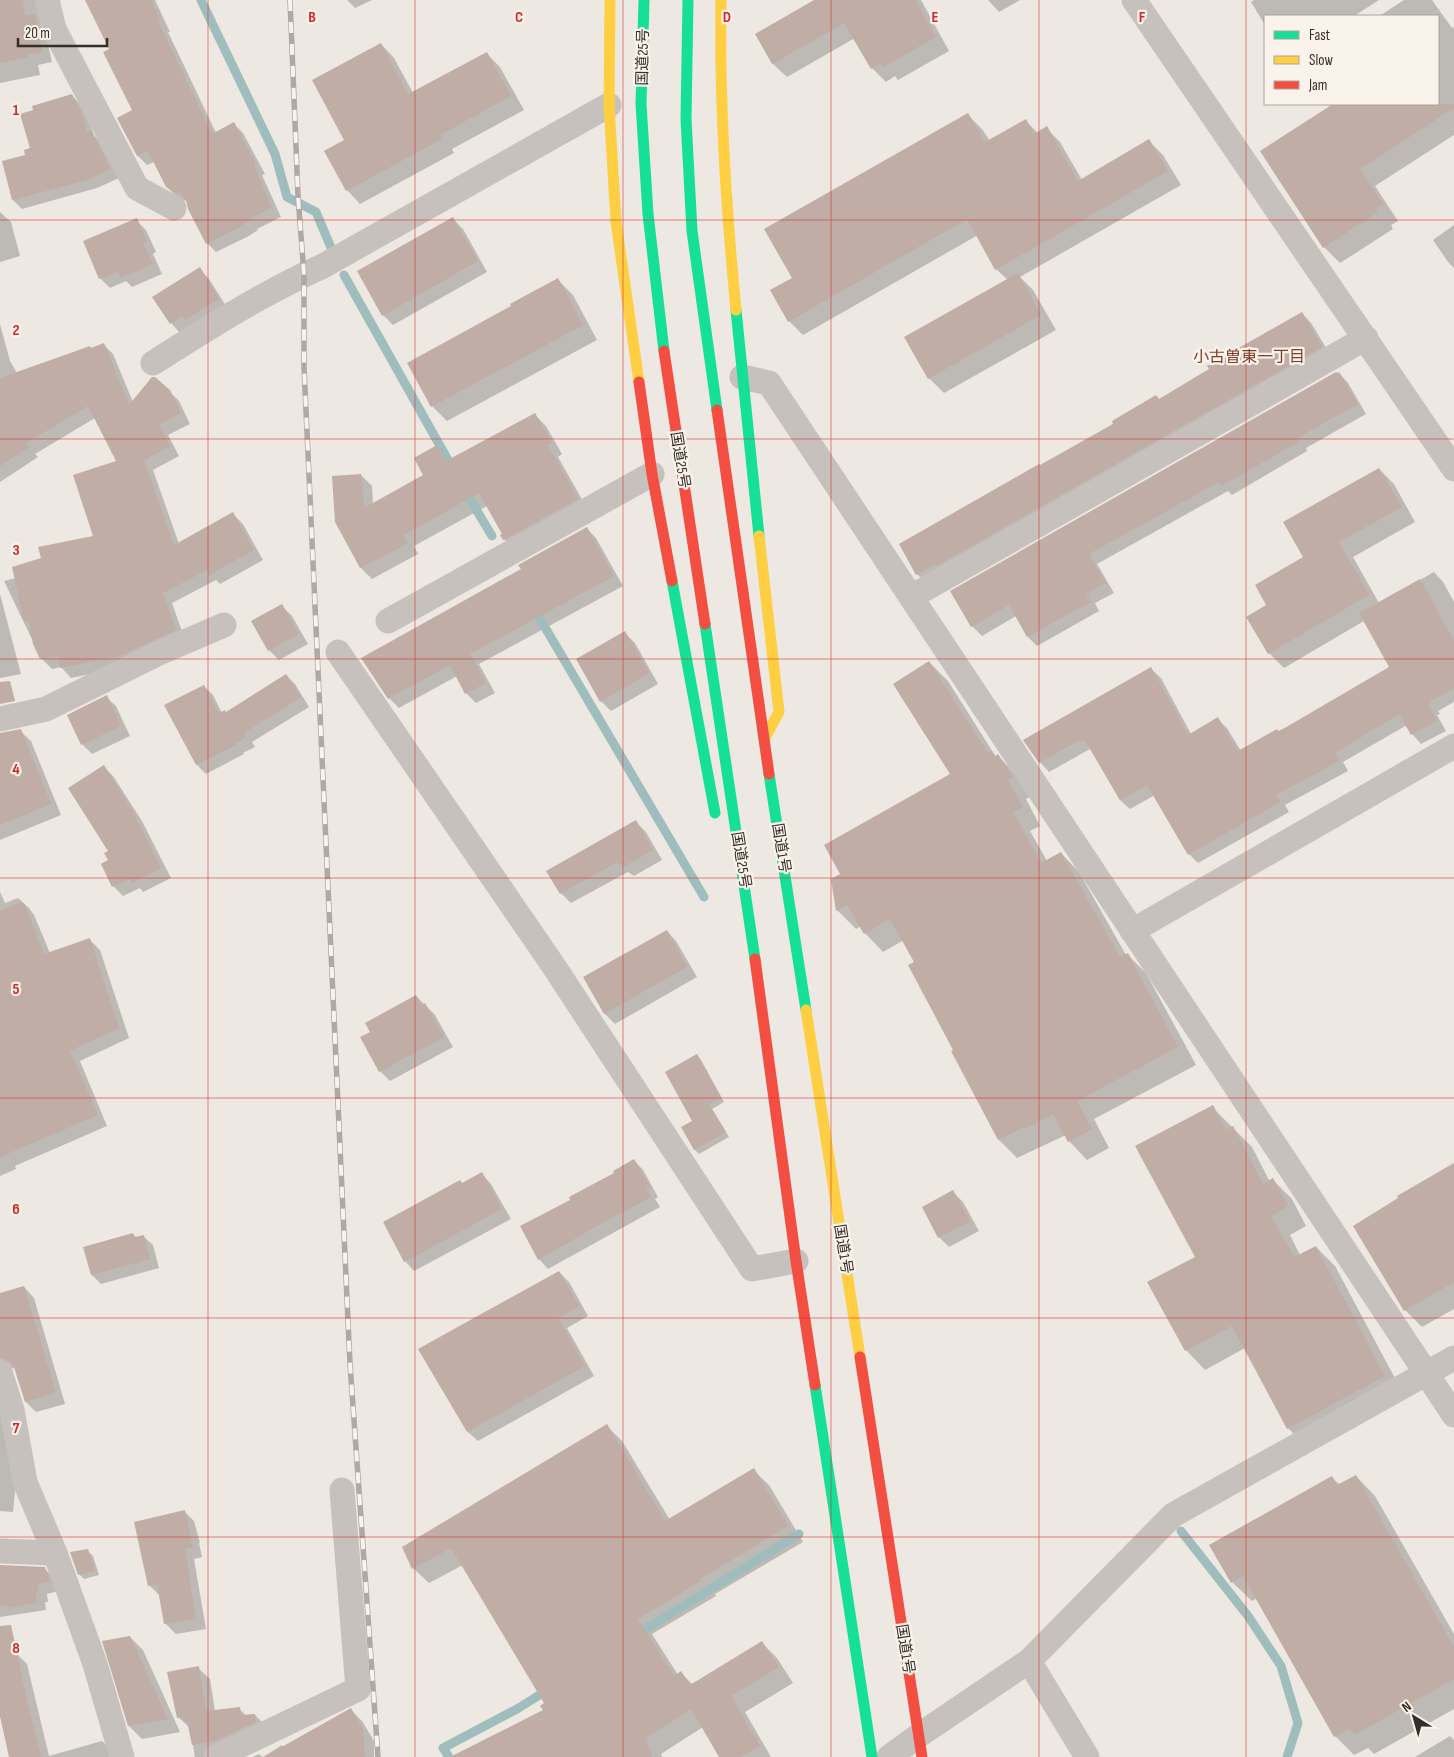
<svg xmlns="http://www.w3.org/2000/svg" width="1454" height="1757" font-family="'Sofia Sans Condensed','Noto Sans JP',sans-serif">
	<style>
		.shadow { fill: #0003 }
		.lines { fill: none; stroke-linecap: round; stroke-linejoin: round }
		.stream { stroke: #a0bdbd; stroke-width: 9 }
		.building { fill: #c0ada5 }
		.street { stroke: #c6c1bc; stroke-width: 25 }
		.fast { stroke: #16e098; stroke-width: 11 }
		.slow { stroke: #ffcf43; stroke-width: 11 }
		.jam { stroke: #f24e42; stroke-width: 11 }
		.rail-casing { stroke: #aea9a6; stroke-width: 5.5 }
		.rail { stroke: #f9f3eb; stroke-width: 4; stroke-dasharray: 11; stroke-linecap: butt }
		.grid { fill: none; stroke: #d62828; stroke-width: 1; stroke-opacity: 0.55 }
		.labels { text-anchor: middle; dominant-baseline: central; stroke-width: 4.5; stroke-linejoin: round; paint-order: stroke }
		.street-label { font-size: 15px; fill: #372e2a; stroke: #f9f3eb }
		.neighbourhood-label { font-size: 16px; fill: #823d27; stroke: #f9f3eb }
		.grid-label { font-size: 16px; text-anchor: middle; font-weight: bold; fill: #d62828; stroke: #f9f3eb; stroke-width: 4.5; stroke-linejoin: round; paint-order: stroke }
	</style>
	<rect width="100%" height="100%" fill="#ede8e2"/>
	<path class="shadow" d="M0,0H38L52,62L38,65L40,75L0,83Z
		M88,0H155L170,32H168L216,133L234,124L243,133L265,174L262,175L281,217L257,229L258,230L247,237L216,252L207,243L188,201H186L177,197L167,187L154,162L147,165L138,156L118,118L134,111L111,50Z
		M347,0H372L355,8Z
		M816,0H921L949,51L898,80L895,76L886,82L872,68L855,38L787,77L773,64L757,34Z
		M988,0H1020L999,12Z
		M1254,0H1379L1354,16H1265V25L1251,2Z
		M1404,0H1432L1452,28L1454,27V135L1375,186L1398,221L1391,225L1393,229L1340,263L1324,247L1262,151L1335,104H1438V16H1382L1381,15Z
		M381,44L394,58L413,93L486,53L500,67L524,110L452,149L454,153L360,204L347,190L346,140Z
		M71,95L80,104L90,124L94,135L99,141L119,178L97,188L22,209L13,200L3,162L27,156L32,149L35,110Z
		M968,115L982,129L990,141L1026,121L1038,133L1046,128L1060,142L1082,180L1149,141L1163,155L1181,185L1020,277L1033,290L1056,330L944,393L929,378L906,337L1008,280L996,269L978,235L803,335L789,321L794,278Z
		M0,212L11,222L20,256L0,262Z
		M453,219L463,229L487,272L393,325L383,315Z
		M136,220L146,230L156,252L153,254L162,274L132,287L126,281L110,288L100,278Z
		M1454,225V268L1448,262L1433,240Z
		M199,269L209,279L228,309L180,333L171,323Z
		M558,280L573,295L597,340L447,421L432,406L513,307Z
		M1302,313L1311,323L1331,356L927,584L917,574L900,545L1159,400Z
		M0,324L10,361L17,373L103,344L113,354L133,402L169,391L179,401L190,424L168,435L179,456L153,470L179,544L233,514L243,524L263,560L220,584L216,580L172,603L185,640L133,665L71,678L61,667L52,669L41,658L4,581L16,578L42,559L95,537L118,461L95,418L35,454L38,457L0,482Z
		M1339,373L1348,383L1366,414L1306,448L1307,451L1232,495L1228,491L1097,564L1114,593L1095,603L1099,611L1037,646L1028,637L1016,616L982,636L972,626L952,592Z
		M535,415L546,426L562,454L558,457L588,510L515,550L504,539L502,535L504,534L487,506L414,546L418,554L372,579L361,568L336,522L361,475L372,486L373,504L425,475L437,446L450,461Z
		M1379,469L1394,484L1415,522L1353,557L1379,603L1434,572L1443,582L1454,602V702L1438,711L1440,714L1437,715L1446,731L1421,744L1412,734L1407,725L1343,762L1348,771L1285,805L1289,812L1198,863L1189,854L1155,795L1130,809L1120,800L1090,749L1049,772L1040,762L1151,669L1161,678L1191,734L1217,719L1227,728L1241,751L1278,732L1391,668L1364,621L1284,668L1269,653L1268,606L1305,558Z
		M586,528L596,538L623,586L479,664L495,693L476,703L466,693L457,676L399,708L389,698L523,570Z
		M0,594L21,674L0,678Z
		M282,606L292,616L308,644L279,660L269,650Z
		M625,633L635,643L658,684L611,711L601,701Z
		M929,662L948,681L996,757L998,756L1016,774L1031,796L1026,799L1040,826L1030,831L1047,861L1061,853L1079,872L1126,955L1127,954L1146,973L1196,1065L1094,1119L1109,1148L1087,1160L1069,1141L1066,1135L1017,1158L999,1140L955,1050L916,962L904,940L883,952L865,933L861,926L856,929L837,910L833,880L842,875L952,775Z
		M286,675L295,684L309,707L252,742L255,747L243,753L244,754L206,774L197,765L166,706L204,686L213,695L222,713H226Z
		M106,697L116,706L130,736L92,754L82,744Z
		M20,731L31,741L61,815L0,840V734Z
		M103,766L113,776L142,821L171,878L143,892L140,888L123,896L114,887L103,864L110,861Z
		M636,822L646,832L662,860L634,876L628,872L571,903L561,893L548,871Z
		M0,892L5,903L18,898L29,908L34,915L50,953L90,940L100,950L129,1038L80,1061L107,1126L15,1166L16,1169L0,1176Z
		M667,931L676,941L697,977L615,1024L605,1014L584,978Z
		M416,996L435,1015L453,1047L390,1081L380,1071L372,1033Z
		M697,1056L701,1060L724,1102L712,1109L729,1137L699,1154L695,1150L694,1122Z
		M1212,1107L1252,1147L1270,1182L1273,1180L1292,1199L1306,1226L1290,1235L1300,1255L1316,1247L1335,1266L1404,1395L1307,1448L1288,1428L1245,1348L1205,1370L1186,1350Z
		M634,1160L643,1170L658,1197L655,1199L660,1207L548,1269L539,1259L571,1200L616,1174Z
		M1454,1164V1309L1422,1327L1405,1310Z
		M482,1174L491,1184L511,1219L414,1271L405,1261Z
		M953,1192L963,1202L979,1231L949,1247L939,1237Z
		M133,1235L137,1238L143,1236L153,1245L159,1268L101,1284L92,1275L85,1248Z
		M559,1272L569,1282L588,1316L567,1328L594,1376L478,1441L468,1432Z
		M24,1287L34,1298L65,1404L36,1412L26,1402L15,1368L6,1369L0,1373V1294Z
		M0,1399L17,1472L13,1512L0,1511Z
		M607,1426L622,1441L670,1520L753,1470L769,1485L803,1542L715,1594L716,1596L652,1634L678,1675L681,1673L693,1685L762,1643L777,1658L793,1683L745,1712L771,1757H720L703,1727L661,1754L662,1757H459L545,1711L546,1704L463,1565L429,1583L413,1568Z
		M1356,1476L1375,1496L1454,1634V1709L1374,1754L1368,1748L1354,1755L1335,1736L1257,1598L1252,1601L1232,1582L1331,1477L1340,1485Z
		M184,1511L194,1521L200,1543H199L202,1557L194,1559L206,1629L176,1634L166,1624L159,1595L149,1585Z
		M88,1551L93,1556L99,1575L84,1579L79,1574Z
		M0,1567L44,1568L54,1578L59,1591L47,1594L48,1602H45L46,1610L0,1617Z
		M130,1637L143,1650L180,1732L142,1739L129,1726Z
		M16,1653L27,1664L49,1756L102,1741L113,1752L114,1757H10L2,1718H0V1656Z
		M198,1668L210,1679L215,1711L239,1709L247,1716L255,1715L266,1726L219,1757H195L190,1728L178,1717Z
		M351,1710L362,1721L374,1741V1757H252L259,1754L263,1757L282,1745L284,1747Z
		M1450,1736L1454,1740V1757H1415Z"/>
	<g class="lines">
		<path class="stream" d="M201,0L275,154L287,197L316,212L332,250
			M344,275L453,469
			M464,489L492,536
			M533,607L704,897
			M1181,1531L1248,1616L1281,1666L1298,1723L1287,1757
			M635,1636L799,1534
			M449,1757L443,1748L517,1709L549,1689"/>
	</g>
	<path class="building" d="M0,0H23L25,16L35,14L42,52L28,54L29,57L0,63Z
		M85,0H151L161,22L159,23L212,134L234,122L256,164L254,165L272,207L249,219L250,220L238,228L206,244L188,209L186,200L179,191L176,193L166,187L148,151L137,156L117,118L132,110L103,52L109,49Z
		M814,0H915L936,37L883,67L881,63L871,69L844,23L772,64L755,34Z
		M381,43L408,94L487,52L511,96L440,135L442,139L346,191L324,151L344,140L312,80Z
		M72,94L82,113L87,132L91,130L111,169L88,180L12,200L2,161L25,155L24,150L30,148L20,114L33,110L32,106Z
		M1333,104H1454V108L1360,169L1383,204L1376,209L1378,212L1323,248L1260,151Z
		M968,113L985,142L1026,119L1034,134L1047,126L1078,181L1149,139L1168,171L995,270L967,219L788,322L770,290L792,278L764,229Z
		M453,217L478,261L382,316L357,271Z
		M137,218L147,242L143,243L153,264L121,278L118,271L99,279L83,241Z
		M200,267L219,299L185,320L182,316L170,324L152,297Z
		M1018,273L1041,315L928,379L904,337Z
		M558,278L583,325L431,407L407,363L511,306L510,304Z
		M1302,312L1322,347L936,566L935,564L916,575L899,544L1039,464L1040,465L1113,424L1112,421L1156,395L1159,399L1209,369L1207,366Z
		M104,343L129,405L152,377H155L170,390L181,413L159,425L170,446L144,460L174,545L233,512L254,550L209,575L207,570L163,593L176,630L122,655L60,668L58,656L40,659L33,644L29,621L24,622L12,567L41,558L38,547L93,536L73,475L116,461L88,406L26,443L29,447L0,466V378L90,346L91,348Z
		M1336,372L1337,373L1339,372L1358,404L1297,438L1299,442L1221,486L1219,482L1089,554L1106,583L1086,594L1091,602L1027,637L1009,605L971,627L950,591Z
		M535,413L552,443L548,445L578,499L503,540L500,535L502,534L479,493L404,535L408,543L360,568L335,522L332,476L361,474L364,508L423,475L414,458L437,445L446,461Z
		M1379,468L1402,507L1339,542L1369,595L1268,654L1246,617L1266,605L1255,585L1303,557L1283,522Z
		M587,527L614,576L470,654L486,683L465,694L450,665L388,699L361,658L521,569L518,565Z
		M1420,579L1454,641V688L1430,702L1431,704L1429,706L1437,721L1411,735L1399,714L1335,753L1339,761L1276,795L1280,802L1188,855L1147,785L1120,800L1085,740L1081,742L1080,740L1039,763L1023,740L1151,667L1188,735L1218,717L1238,751L1277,729L1278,731L1283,729L1389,667L1359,613Z
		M282,604L299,634L268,651L251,621Z
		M625,631L649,673L600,702L576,659Z
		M929,661L988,753L992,751L995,756L998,754L1013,777L1008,780L1023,807L1013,812L1041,863L1061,852L1120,957L1128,953L1178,1047L1077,1101L1092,1129L1068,1142L1053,1114L1024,1129V1127L998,1140L951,1051L953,1050L908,965L914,962L890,919L864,934L847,905L836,911L831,879L840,874L824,845L950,774L893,684Z
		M286,674L301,697L244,733L246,737L235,744L236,745L196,765L164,705L204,685L219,713L225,710L226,712Z
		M10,681L15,701L0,704V682Z
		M107,695L121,726L81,745L67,715Z
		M21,729L51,804L0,825V733Z
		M104,765L132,810L161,868L132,883L130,879L112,887L101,864L108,860L104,853L108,851L68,788Z
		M636,820L653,850L623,867L621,864L619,865L617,862L560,894L546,871Z
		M21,902L22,904L24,903L44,954L90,938L119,1028L70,1051L98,1115L0,1157V911Z
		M667,930L687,967L604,1014L583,977Z
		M416,995L422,1005L425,1003L444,1037L379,1072L360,1037L370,1032L365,1023Z
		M697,1054L721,1097L709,1104L726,1132L694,1150L681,1127L692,1121L665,1072Z
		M1213,1105L1226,1130L1233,1126L1263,1184L1273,1178L1288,1206L1271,1216L1294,1257L1316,1246L1385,1376L1287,1429L1232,1326L1185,1351L1147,1282L1195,1257L1135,1146Z
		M634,1159L650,1187L646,1189L651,1197L604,1222L538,1260L520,1226L570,1200L569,1197L614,1173L613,1171Z
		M1454,1163V1282L1404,1311L1353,1226L1398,1198L1397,1196Z
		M482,1172L502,1209L404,1262L383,1222L460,1180L462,1183Z
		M953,1190L970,1221L938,1238L922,1207Z
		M133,1233L135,1237L144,1235L150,1259L91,1275L83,1247Z
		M559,1271L579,1306L558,1318L585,1366L467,1432L418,1349Z
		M24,1286L56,1393L25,1402L14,1367L9,1361L0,1358V1293Z
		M607,1424L665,1521L754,1468L788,1526L700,1579L701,1581L638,1619L674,1676L681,1671L690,1685L762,1641L779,1667L731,1696L760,1746L740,1757H719L691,1709L646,1738L652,1757H450L543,1710L540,1706L544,1703L451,1548L412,1569L402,1547Z
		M1356,1475L1454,1647V1679L1354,1735L1350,1728L1334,1737L1243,1576L1231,1583L1209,1545L1332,1476L1337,1485Z
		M185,1510L193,1548L185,1549L196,1619L164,1624L157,1584L148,1586L134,1522Z
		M88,1549L95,1571L78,1575L70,1552Z
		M0,1565L45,1567L50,1581L37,1584L39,1593H36V1603L8,1608V1605L0,1606Z
		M11,1625L28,1705L41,1757H9L0,1716V1626Z
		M130,1636L168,1719L128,1726L102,1641Z
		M199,1666L206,1711L240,1707L241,1715L255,1714L256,1722L215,1741L192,1745L187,1721L184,1722L183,1717L177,1718L167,1672Z
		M351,1708L363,1729L365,1757H264Z"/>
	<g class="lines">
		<path class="street" d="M47,0L54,29L137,188L174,208
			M1134,0L1454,469
			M153,363C208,328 263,293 323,266L609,105
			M742,377L769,383L1454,1415
			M911,597L1366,338
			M388,621L652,474
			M338,652L553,965L752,1269L796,1261
			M0,719L46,709L159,653L224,625
			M1132,931L1454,746
			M0,1372L12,1410L25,1482L55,1553L95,1664L122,1757
			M0,1551L55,1553
			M1029,1661L1087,1757
			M216,1757L358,1689L342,1490
			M889,1757L918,1736L1029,1661L1173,1515L1454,1358"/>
		<path class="fast" d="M644,0L641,104L648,214L664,351
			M688,0L686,119L692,231L717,410
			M736,310L759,536
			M672,581L715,813
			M705,624L755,959
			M769,774L806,1010
			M815,1385L872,1757"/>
		<path class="slow" d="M610,0L609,105L616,222L639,382
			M721,0C719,104 726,207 736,310
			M759,536L779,712L764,740
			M806,1010L860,1357"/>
		<path class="jam" d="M664,351L705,624
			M639,382L652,474L672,581
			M717,410L769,774
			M755,959L796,1261L815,1385
			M860,1357L922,1757"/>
		<g class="rail-casing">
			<path id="rail" d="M290,0L298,196L304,275V367L350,1364L378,1757"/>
		</g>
		<use href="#rail" class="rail"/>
	</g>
	<path class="grid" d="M208,0V1757M415,0V1757M623,0V1757M831,0V1757M1039,0V1757M1246,0V1757M0,220H1454M0,439H1454M0,659H1454M0,878H1454M0,1098H1454M0,1318H1454M0,1537H1454"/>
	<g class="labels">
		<g class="street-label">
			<text transform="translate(643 57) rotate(-89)">国道25号</text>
			<text transform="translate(680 460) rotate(81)">国道25号</text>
			<text transform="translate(781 848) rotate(81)">国道1号</text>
			<text transform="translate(741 860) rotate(81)">国道25号</text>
			<text transform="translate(843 1249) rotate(81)">国道1号</text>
			<text transform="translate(905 1649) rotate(81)">国道1号</text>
		</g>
		<g class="neighbourhood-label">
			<text x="1249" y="357">小古曽東一丁目</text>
		</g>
	</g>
	<g class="grid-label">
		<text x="312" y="22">B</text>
		<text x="519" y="22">C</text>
		<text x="727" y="22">D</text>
		<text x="935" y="22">E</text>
		<text x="1142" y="22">F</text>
		<text x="16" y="115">1</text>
		<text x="16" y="335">2</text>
		<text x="16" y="555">3</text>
		<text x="16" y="774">4</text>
		<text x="16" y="994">5</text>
		<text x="16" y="1214">6</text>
		<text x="16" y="1433">7</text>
		<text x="16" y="1653">8</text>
	</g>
	<rect x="1264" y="15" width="175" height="90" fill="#f9f3eb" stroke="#aba49e"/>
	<rect x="1274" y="31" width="25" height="8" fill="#16e098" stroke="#aba49e"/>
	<text x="1309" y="40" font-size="15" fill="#372e2a">Fast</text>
	<rect x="1274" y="56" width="25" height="8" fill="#ffcf43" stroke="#aba49e"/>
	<text x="1309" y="65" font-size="15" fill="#372e2a">Slow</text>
	<rect x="1274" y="81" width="25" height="8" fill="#f24e42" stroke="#aba49e"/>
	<text x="1309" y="90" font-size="15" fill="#372e2a">Jam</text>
	<g transform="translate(1414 1717) rotate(323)" stroke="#f9f3eb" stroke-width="4" paint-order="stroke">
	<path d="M0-4L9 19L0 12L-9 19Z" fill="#372e2a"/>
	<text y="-8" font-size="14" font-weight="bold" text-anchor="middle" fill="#372e2a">N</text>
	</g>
	<path d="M18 38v8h89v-8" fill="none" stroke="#372e2a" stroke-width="2.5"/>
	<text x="25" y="38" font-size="15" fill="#372e2a" stroke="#f9f3eb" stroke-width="4" paint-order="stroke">20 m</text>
</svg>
